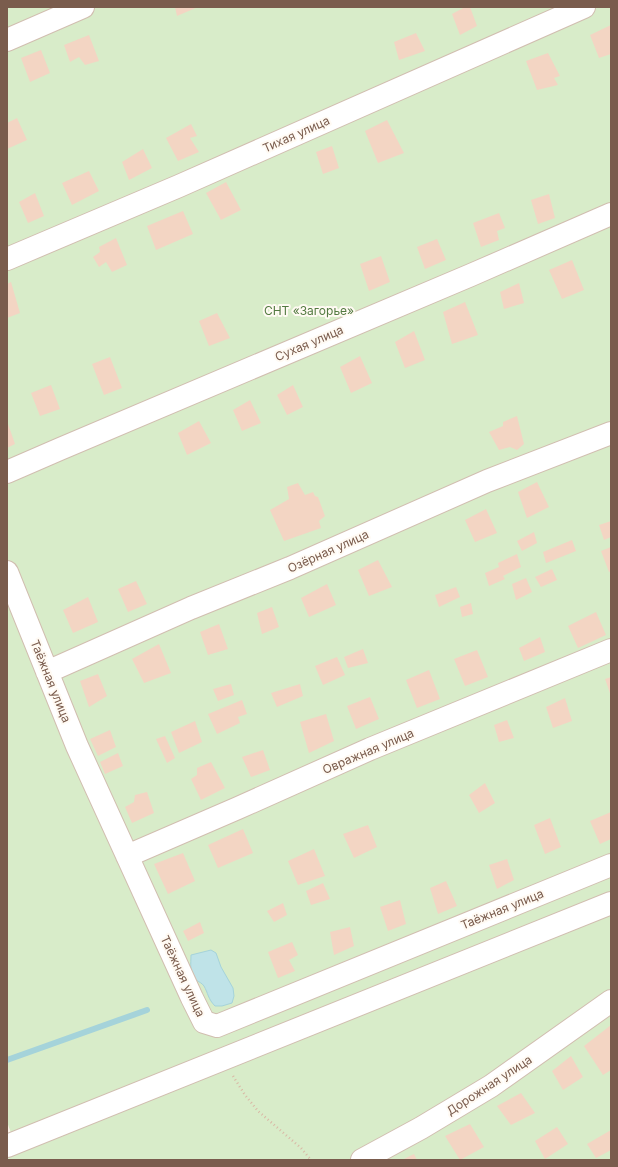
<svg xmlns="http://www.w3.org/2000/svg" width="618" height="1167" font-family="Inter,sans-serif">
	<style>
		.green { fill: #d8ecc9 }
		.water { fill: #bfe3e8; stroke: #a5d3da }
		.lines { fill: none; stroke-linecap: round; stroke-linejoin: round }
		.stream { stroke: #a5d3da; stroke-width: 6 }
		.building { fill: #f3d5c3 }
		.street-casing { stroke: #d1beb0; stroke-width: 24 }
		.path { stroke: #d9b8a5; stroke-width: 2.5; stroke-dasharray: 1 3; stroke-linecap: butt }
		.street { stroke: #fff; stroke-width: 22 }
		.labels { text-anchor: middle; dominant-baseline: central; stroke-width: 4; stroke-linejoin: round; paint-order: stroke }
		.street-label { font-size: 12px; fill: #7a5c4d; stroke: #fffaf3 }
		.park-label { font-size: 12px; fill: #537a41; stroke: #fffaf3 }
	</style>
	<rect width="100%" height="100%" fill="#fdf6ec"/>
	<path class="green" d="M7,7H611V1160H7V1158L18,1152L7,1122Z"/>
	<path class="water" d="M211,950L216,953L221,967L233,988L234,996L232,1003L222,1006H215C208,999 208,993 204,986C202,983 199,982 196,980C189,974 191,963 191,955Z"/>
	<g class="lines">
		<path class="stream" d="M7,1060L147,1010"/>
	</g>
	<path class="building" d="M175,7H198L177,16Z
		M465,7H470L477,26L460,35L452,14Z
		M611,25V54L599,58L590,35Z
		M416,33L425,51L399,60L394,42Z
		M89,35L99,61L85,65L79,57L70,62L64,45Z
		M41,50L50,73L30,82L21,58Z
		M548,53L560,76L554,78L558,85L537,90L526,61Z
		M17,118L27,140L7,149V123Z
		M387,120L404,153L378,163L365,131Z
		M191,124L197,136L190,138L199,152L178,161L166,138Z
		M332,146L339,168L323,174L316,152Z
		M143,149L152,168L129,180L122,162Z
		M89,171L99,191L72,205L62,183Z
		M226,182L241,210L221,220L206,193Z
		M35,193L44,216L28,223L19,202Z
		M549,194L555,218L538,224L531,200Z
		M183,211L193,234L156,250L147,226Z
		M499,213L505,228L497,231L499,240L481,247L473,223Z
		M116,238L127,265L112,272L106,262L99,267L93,257L100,252L99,247Z
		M437,239L446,260L425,269L417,247Z
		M381,256L390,282L369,291L360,264Z
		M572,260L584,290L562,299L549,270Z
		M11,282L20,313L7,318V284Z
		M519,283L524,303L504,309L500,292Z
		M465,302L478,335L452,344L443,312Z
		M217,313L230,338L209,346L199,321Z
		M414,331L425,360L405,368L395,342Z
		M360,356L372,383L351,393L340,367Z
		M110,357L122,388L104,395L92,364Z
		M51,385L60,409L40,416L31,393Z
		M293,385L303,407L287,415L277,395Z
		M250,400L261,423L242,431L233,410Z
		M517,416L524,444L517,450L510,447L499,450L489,432L503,426V422Z
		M7,421L15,444L7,448Z
		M199,421L211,443L187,455L178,433Z
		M537,482L549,507L527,518L518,492Z
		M298,483L305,495L313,492L315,496L318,497L325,516L319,521L321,528L284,541L270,510L289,499L287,487Z
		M486,509L497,533L475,542L465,520Z
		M611,521V537L604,540L599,525Z
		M534,532L537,543L522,551L517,541Z
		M572,540L576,551L546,563L543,552Z
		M611,547V571L609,572L601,551Z
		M517,554L521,567L503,576L505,579L489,586L485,573L499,567L498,563Z
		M378,560L392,587L369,596L358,570Z
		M552,569L557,580L541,587L535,577Z
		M526,578L532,592L516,600L512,584Z
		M136,581L147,604L128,612L118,589Z
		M327,584L336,605L309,617L301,598Z
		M456,587L460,597L439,607L435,595Z
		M88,597L98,622L73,633L63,610Z
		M471,603L473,614L462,617L460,607Z
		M272,607L279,627L262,634L257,613Z
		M596,612L606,635L578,648L568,626Z
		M219,624L228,649L208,655L200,632Z
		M540,637L545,652L524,661L519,648Z
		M159,644L171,673L144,683L132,659Z
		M363,649L368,663L348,668L344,657Z
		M477,650L488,677L465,686L454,659Z
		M337,657L345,675L323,685L315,666Z
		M429,670L440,699L417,708L406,680Z
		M98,674L107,696L89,707L80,681Z
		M611,677V696L605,679Z
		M231,684L234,695L218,701L213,689Z
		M300,684L303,696L277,707L271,693Z
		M370,697L379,719L356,729L347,706Z
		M565,698L572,721L553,728L546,707Z
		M242,700L247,714L238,717L240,723L217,734L208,714Z
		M326,714L334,741L309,753L300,722Z
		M507,720L514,738L499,742L494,725Z
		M195,721L202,742L179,753L171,732Z
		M110,730L116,747L98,756L90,739Z
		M165,736L175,758L167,763L156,739Z
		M263,750L270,770L251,777L242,757Z
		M118,753L123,766L105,774L100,762Z
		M211,762L225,788L201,800L191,779L197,775V768Z
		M485,783L495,803L479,813L469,795Z
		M147,792L154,813L132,823L125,807L134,802L135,795Z
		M611,812V839L600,844L590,821Z
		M550,818L561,847L545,854L534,825Z
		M368,825L377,847L354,858L343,834Z
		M243,829L253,853L218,868L208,845Z
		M314,849L325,876L298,885L288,861Z
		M183,853L195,881L168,894L154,864Z
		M507,859L514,880L497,889L489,865Z
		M446,881L457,906L438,914L430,888Z
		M323,883L330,899L311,905L306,891Z
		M400,900L406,924L388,931L380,907Z
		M283,903L287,915L274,922L267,911Z
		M200,922L204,933L188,941L183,931Z
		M350,927L354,946L334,955L330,932Z
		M292,942L298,955L289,960L295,971L278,978L268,952Z
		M611,1025V1070L603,1075L584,1046Z
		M571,1056L583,1077L563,1090L552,1071Z
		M521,1093L535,1113L511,1125L497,1106Z
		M470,1124L484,1147L460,1160L445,1136Z
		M557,1127L568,1144L545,1159L535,1141Z
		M611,1130V1150L596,1158L587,1144Z
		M414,1154L417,1160H402Z"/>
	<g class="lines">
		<g class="street-casing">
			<path id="street" d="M7,40L83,7
				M7,259L179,186L584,7
				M7,472L60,449L471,275L611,214
				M7,572L77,746L192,998L204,1022L217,1026L611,865
				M47,672L191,608L290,568L487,481L611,433
				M127,856L238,808L370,749L611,650
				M7,1146L611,903
				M362,1160L421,1128L491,1086L611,1001"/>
		</g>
		<path class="path" d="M233,1076L245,1095L258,1111L301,1148L311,1160"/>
		<use href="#street" class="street"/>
	</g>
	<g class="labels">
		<g class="street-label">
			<text transform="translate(296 134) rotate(-24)">Тихая улица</text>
			<text transform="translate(309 343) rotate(-23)">Сухая улица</text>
			<text transform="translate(328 551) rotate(-24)">Озёрная улица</text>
			<text transform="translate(51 681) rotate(68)">Таёжная улица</text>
			<text transform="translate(368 751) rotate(-23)">Овражная улица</text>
			<text transform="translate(502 909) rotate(-22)">Таёжная улица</text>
			<text transform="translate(183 976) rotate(65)">Таёжная улица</text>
			<text transform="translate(489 1085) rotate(-33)">Дорожная улица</text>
		</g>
		<g class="park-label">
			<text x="309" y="310">СНТ «Загорье»</text>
		</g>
	</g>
	<rect width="618" height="1167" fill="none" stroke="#7a5c4d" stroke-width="16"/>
</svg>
